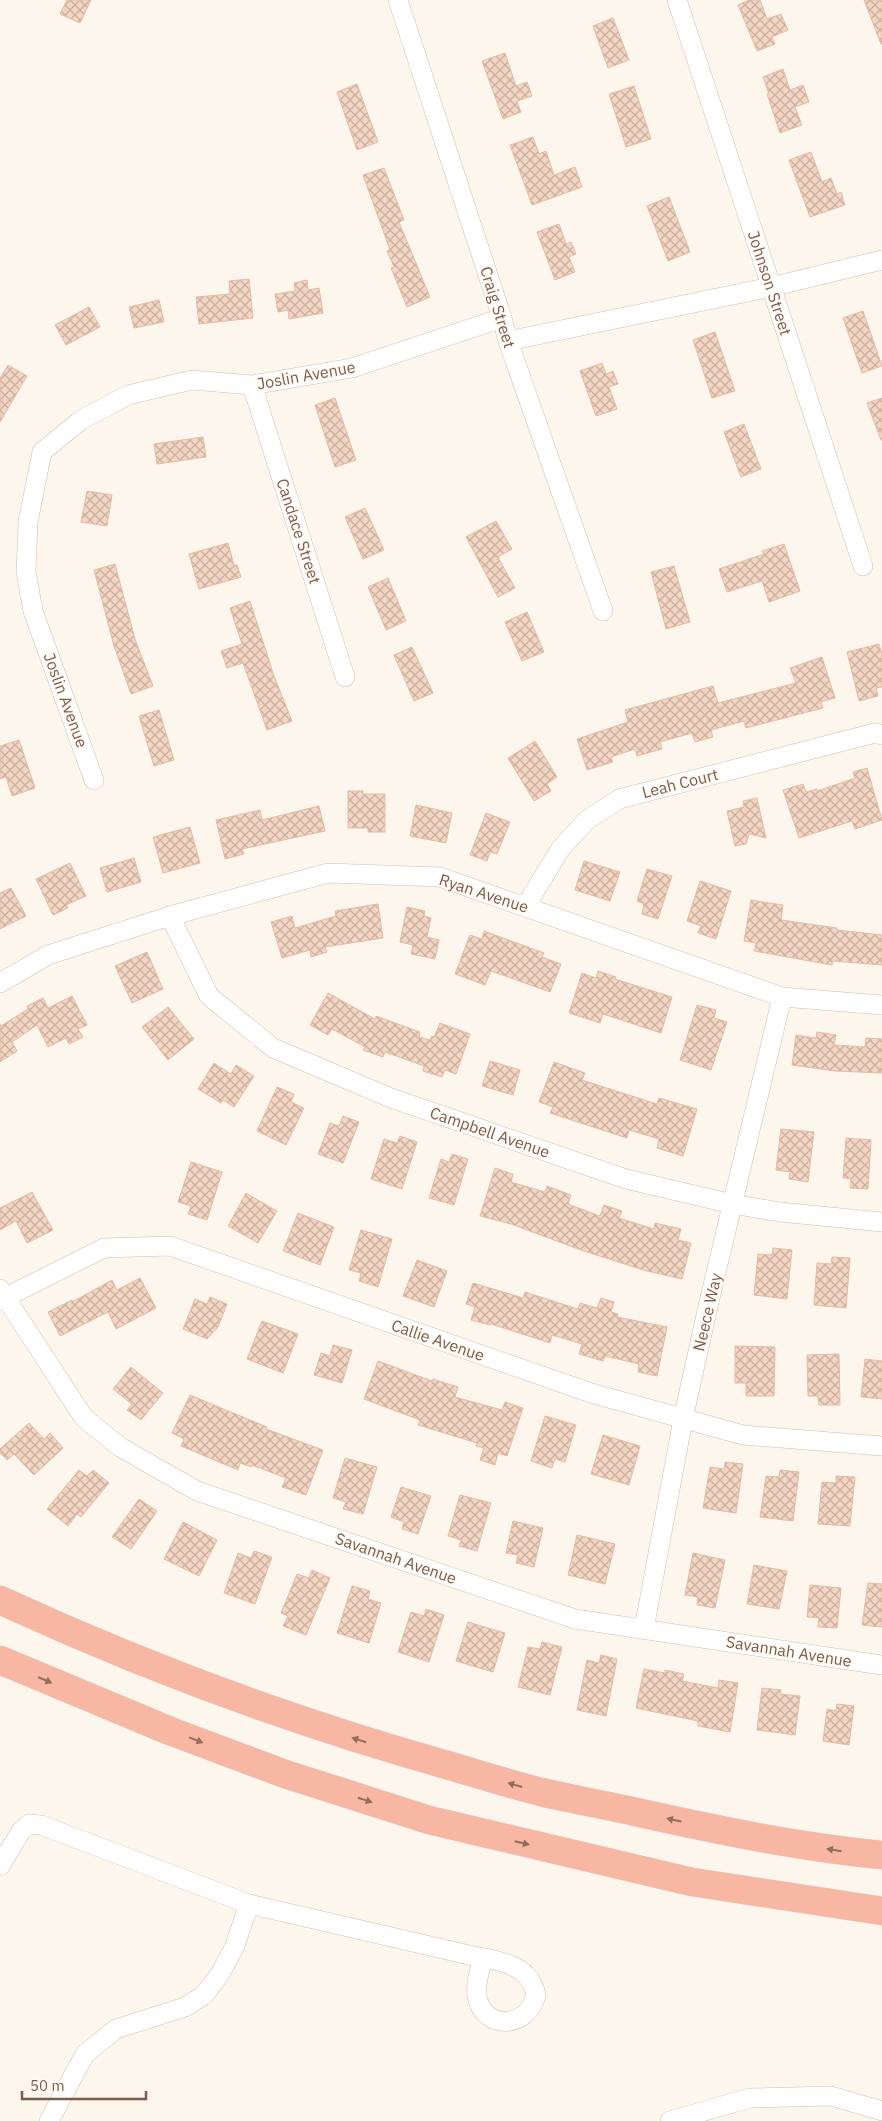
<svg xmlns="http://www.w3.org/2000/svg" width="882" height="2121" font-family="'IBM Plex Sans',sans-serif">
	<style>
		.building { fill: url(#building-cross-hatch); stroke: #e6bba3 }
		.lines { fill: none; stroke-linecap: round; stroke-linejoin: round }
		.minor-casing { stroke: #d1beb0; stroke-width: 20 }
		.highway-casing { stroke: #dad1cd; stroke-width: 29 }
		.minor { stroke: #fff; stroke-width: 19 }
		.highway { stroke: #f7b7a3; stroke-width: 28 }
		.oneway { fill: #936e5e }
		.labels { text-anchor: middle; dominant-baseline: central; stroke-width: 4; stroke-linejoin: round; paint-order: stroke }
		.street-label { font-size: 16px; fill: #7a5c4d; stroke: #fffaf3 }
	</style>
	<defs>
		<pattern id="building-cross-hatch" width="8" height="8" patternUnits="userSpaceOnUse" patternTransform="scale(1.25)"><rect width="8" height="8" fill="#f3d5c3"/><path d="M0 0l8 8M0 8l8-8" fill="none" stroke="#cab0a1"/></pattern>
	</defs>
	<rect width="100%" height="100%" fill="#fdf6ec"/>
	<path class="building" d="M67,0H91L80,23L60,14Z
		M749,0H760L767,19L781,14L788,30L772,37L775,44L757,51L738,5Z
		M864,0H882V44H881Z
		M613,18L629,60L608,68L593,26Z
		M505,53L516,86L527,82L532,96L517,101L521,112L503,119L482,61Z
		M783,69L790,90L803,85L809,102L795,107L802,125L780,133L767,94H769L763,77Z
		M357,84L378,142L357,150L337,92Z
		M634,86L651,139L626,147L609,94Z
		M533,137L539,154L546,151L554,175L575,167L582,187L532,205L510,145Z
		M811,152L822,182L831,178L837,194L841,192L845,205L810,217L789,160Z
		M384,168L404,220L399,222L430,297L407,307L391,268L394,267L387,251L390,250L363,175Z
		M669,197L690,252L668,261L647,206Z
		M559,224L566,244L571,242L576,254L569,257L575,272L555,280L537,232Z
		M249,279L253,318L199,324L196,297L230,294L229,281Z
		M307,280L308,290L319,288L323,313L289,319L288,310L278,312L275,294L295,291L294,283Z
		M159,300L164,322L134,328L129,307Z
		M89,307L100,327L66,345L55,325Z
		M863,311L882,366L862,373L843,318Z
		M715,332L735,391L712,398L693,340Z
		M602,363L606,374L613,371L618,384L609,387L617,409L596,416L580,371Z
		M8,365L27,376L0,422V378Z
		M335,398L356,460L335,467L315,405Z
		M882,398V440H881L867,403Z
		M744,424L761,469L741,477L724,432Z
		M203,437L206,457L157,464L154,444Z
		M87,491L112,495L107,526L81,522Z
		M365,508L384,550L363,559L345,517Z
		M496,521L512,549L498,557L515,588L498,597L466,537Z
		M228,543L234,565H237L241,577L199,589L189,554Z
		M784,544L800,591L769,602L762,581L727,592L719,569L764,554L762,551Z
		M115,564L135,639L153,686L131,694L114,646L94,570Z
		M674,566L690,622L666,629L651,572Z
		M388,578L406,621L386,630L368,587Z
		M250,601L274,676L292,721L267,730L243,663L227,668L221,651L242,644L230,608Z
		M527,612L544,652L522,661L505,622Z
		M879,644L882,655V687L876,688L878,696L859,701L847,652Z
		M412,647L433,693L414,701L394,655Z
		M822,657L835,698L821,702L823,708L746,728L744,721L711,730L713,737L695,742L692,733L660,742L662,749L637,756L635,749L611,757L613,762L587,770L577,739L628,722L625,710L713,686L718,703L796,683L790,668Z
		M159,710L174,760L154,766L139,716Z
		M19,740L35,788L12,796L6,777L0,779V746Z
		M535,741L557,777L547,784L551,791L534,801L508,758Z
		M867,768L882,820L855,829L852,821L799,838L783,790L803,784L806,792L817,789V791L855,778L853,772Z
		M348,791H363V794H385V832H368V828H348Z
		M757,798L766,838L749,834L746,844L735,846L727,811L744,807L743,801Z
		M416,805L452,813L446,843L410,836Z
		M319,806L325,831L242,849L244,854L225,859L216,820L260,810L262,820Z
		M486,813L510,822L497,854L490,852L487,861L470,855Z
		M190,827L200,863L163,873L153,837Z
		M134,858L141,882L107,892L100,868Z
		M584,861L620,872L610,901L575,890Z
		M70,863L86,896L66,905L68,908L53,915L36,879Z
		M647,869L672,876L658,919L642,914L644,904L637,901Z
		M700,881L731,891L716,939L698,933L701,926L687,921Z
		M11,888L26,916L0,929V893Z
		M751,900L783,905L781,920L837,928V930L882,935V965L833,961L832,965L754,951L756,943L744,941Z
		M378,904L383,938L325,947L327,952L311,957L310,950L282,958L271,922L292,916L295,928L336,916L335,911Z
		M407,907L425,911L424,916L431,918L427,937L439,940L435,959L411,954L413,945L400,942Z
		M484,931L544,953L542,957L561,964L550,992L491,971L485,985L455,974L470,935L482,939Z
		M147,952L163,989L132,1003L115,966Z
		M598,971L616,977L615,979L672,997L661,1033L603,1014L600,1023L569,1013L582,973L596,978Z
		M328,993L375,1019L376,1016L420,1032L419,1037L430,1040L432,1036L434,1037L440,1023L470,1034L456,1074L445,1070L442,1077L423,1071L424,1066L385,1052L383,1057L363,1050L365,1047L332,1029L328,1035L310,1025Z
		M72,996L87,1025L78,1029L83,1037L69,1044L66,1038L48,1047L37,1025L12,1042L17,1051L0,1062V1024L1,1026L28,1009L27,1006L43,998L48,1008Z
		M697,1005L716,1010L714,1018L727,1022L711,1070L680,1060Z
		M168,1007L194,1039L168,1060L142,1027Z
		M817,1032L836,1035L834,1045L865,1047L866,1038L882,1039V1073L835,1071L792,1065L796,1035L816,1038Z
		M490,1061L520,1070L513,1095L482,1086Z
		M554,1062L585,1073L582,1080L657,1104L659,1098L697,1109L683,1156L657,1148L659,1139L629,1130L627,1138L550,1113L553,1107L539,1102Z
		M214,1063L231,1074L236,1065L254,1076L234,1107L223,1100L221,1103L198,1089Z
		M277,1087L294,1094L291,1102L304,1108L286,1145L257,1131Z
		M343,1116L359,1122L343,1163L318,1154L330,1123L339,1126Z
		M781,1129L814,1132L808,1182L789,1179L790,1172L776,1170Z
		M400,1136L417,1142L402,1189L371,1179L384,1139L397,1143Z
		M846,1138L871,1140L868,1189L850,1188L851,1179L843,1178Z
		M452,1154L468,1159L454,1205L429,1198L441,1159L449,1162Z
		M191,1162L222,1172L207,1220L188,1214L191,1206L178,1202Z
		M495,1168L513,1174L511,1182L545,1192L547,1186L571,1195L568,1204L600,1216L604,1205L622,1211L619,1218L654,1229L655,1223L681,1229L678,1240L691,1243L682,1279L643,1270L581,1250L511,1224L480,1216Z
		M32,1192L53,1230L27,1243L16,1221L0,1230V1208Z
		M246,1193L277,1211L258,1243L228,1226Z
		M298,1213L334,1227L320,1265L283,1251Z
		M361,1230L392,1239L378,1287L359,1281L361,1273L349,1270Z
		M773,1248L792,1250L787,1299L754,1295L758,1254L772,1255Z
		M832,1257L850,1258L846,1308L814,1305L817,1263L831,1264Z
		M417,1260L447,1271L434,1307L403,1296Z
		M140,1278L156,1308L116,1329L108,1312L60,1336L48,1312L72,1300V1302L112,1280L117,1290Z
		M473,1283L523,1298L525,1292L578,1309L580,1303L597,1308L601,1298L614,1302L611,1312L618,1314L617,1317L667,1327L657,1376L638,1372L639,1364L605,1356L603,1361L579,1354L582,1344L552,1335L550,1343L491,1324L490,1325L471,1320L475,1307L466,1304Z
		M210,1297L227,1304L218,1327L207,1339L183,1329L195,1299L207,1304Z
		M262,1321L298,1334L283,1373L247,1359Z
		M333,1345L352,1350L342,1383L314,1375L321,1353L330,1356Z
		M735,1346L775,1347L774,1396H746V1383H735Z
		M839,1354L840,1405H819L818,1396H808L807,1355Z
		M865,1359L882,1361V1399L861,1397Z
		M378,1361L432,1381L433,1379L458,1387L455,1397L502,1410L505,1402L523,1408L507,1456L498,1453L495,1465L480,1460L484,1448L476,1446L477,1443L418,1425L420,1420L364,1399Z
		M131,1367L163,1393L141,1420L127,1410L132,1404L113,1389Z
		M190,1395L267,1427L266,1429L323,1450L306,1495L282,1487L286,1478L252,1465L251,1467L240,1463L238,1470L181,1446L184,1439L172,1433Z
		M545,1416L576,1425L565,1462L555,1459L552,1468L531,1461Z
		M29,1423L44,1439L50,1433L63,1448L34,1475L14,1454L7,1460L0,1453V1449Z
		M603,1435L640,1446L629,1485L591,1474Z
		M345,1458L377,1467L363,1514L343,1509L346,1502L333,1498Z
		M725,1462L743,1464L736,1513L703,1508L710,1467L724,1469Z
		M79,1470L87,1476L93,1470L109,1483L81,1517L77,1514L68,1526L47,1509Z
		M780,1470L799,1472L793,1521L760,1517L766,1476L779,1477Z
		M836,1476L855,1477L850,1526L818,1524L822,1482L836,1483Z
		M401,1487L431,1496L418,1534L402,1529L404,1522L391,1517Z
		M460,1495L491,1503L477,1551L459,1546L461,1540L448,1536Z
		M139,1499L157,1511L131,1549L112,1537Z
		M513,1521L543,1528L534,1567L516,1563L518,1555L506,1553Z
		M183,1522L217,1540L199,1576L164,1559Z
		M577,1535L615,1544L605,1584L568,1575Z
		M254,1551L272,1557L255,1604L224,1593L238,1553L251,1558Z
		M693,1553L725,1560L715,1608L697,1605L698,1597L685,1595Z
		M754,1565L787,1571L779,1609L747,1604Z
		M312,1570L330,1578L306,1635L283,1626L288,1616L281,1613L297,1574L309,1578Z
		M868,1583L882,1584V1627L862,1625Z
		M810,1585L841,1588L837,1628L818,1627L819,1618L807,1617Z
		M352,1586L370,1591L368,1599L381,1603L369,1643L337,1633Z
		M426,1609L444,1615L429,1662L398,1652L411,1612L424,1616Z
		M468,1622L505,1633L493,1672L456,1661Z
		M542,1642L562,1647L550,1695L518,1687L528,1647L540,1649Z
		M601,1655L617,1659L606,1716L577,1710L587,1660L599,1663Z
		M644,1669L665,1673V1670L684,1674L682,1681L718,1688L719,1680L738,1683L730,1732L698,1726V1721L636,1708Z
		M762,1688L781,1690L780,1694L800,1696L795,1735L757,1730Z
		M837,1704L854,1706L849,1745L823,1741L827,1709L836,1711Z"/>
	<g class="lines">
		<g class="minor-casing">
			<path id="minor" d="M398,0L502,318L508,341L603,611
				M677,0L863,566
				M508,341L771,287L882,260
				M252,385L345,677
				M94,780L33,611L26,572L28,522L42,452L81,420L128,395L192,380L252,385L352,368L502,318
				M525,907L561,848L587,820L619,799L875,733L882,735
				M170,916L209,996L273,1048L391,1098L626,1179L732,1204L780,1212L882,1222
				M0,983L48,955L170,916L328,873L440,877L782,997L882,1005
				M0,1289L84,1418L120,1447L197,1491L575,1619L882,1665
				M0,1300L104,1248L170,1246L591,1393L743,1435L882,1446
				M644,1629L683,1419L709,1302L782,997
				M0,1866L21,1831L29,1824L41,1825L249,1904L469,1955C497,1961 529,1962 536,1995C528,2029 483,2031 477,1996C475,1983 480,1970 483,1958
				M49,2121L85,2054L116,2029L185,2007L204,1995L220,1974L234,1948L249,1904
				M670,2121L750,2098L831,2096L882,2111"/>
		</g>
		<g class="highway-casing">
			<path id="highway" d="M0,1600C145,1667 294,1722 447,1765C478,1774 509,1784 541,1792C572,1799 604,1805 636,1812C717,1830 799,1847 882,1855
				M0,1660L170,1731L285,1774L429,1820L692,1882L882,1911"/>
		</g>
		<use href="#minor" class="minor"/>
		<use href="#highway" class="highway"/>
	</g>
	<defs><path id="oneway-solid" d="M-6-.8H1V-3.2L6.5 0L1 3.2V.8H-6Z" transform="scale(1.25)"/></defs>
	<g class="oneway">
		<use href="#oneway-solid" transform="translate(45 1680) rotate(23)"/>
		<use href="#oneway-solid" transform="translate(196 1740) rotate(21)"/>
		<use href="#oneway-solid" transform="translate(359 1740) rotate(-162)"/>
		<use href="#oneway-solid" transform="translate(515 1785) rotate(-164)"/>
		<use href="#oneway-solid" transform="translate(365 1800) rotate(18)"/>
		<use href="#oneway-solid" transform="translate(674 1820) rotate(-168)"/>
		<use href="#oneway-solid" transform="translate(522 1843) rotate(13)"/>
		<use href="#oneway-solid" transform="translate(834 1850) rotate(-171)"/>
	</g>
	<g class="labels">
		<g class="street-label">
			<text transform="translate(770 283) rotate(72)">Johnson Street</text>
			<text transform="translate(498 307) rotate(73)">Craig Street</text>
			<text transform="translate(306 375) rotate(-10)">Joslin Avenue</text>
			<text transform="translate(299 531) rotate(72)">Candace Street</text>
			<text transform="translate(66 700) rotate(70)">Joslin Avenue</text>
			<text transform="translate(680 783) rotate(-14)">Leah Court</text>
			<text transform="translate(484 893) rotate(18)">Ryan Avenue</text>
			<text transform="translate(490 1132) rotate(19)">Campbell Avenue</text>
			<text transform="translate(707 1312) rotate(-77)">Neece Way</text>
			<text transform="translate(438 1340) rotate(19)">Callie Avenue</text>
			<text transform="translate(396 1558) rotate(19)">Savannah Avenue</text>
			<text transform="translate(789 1651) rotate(9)">Savannah Avenue</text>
		</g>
	</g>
	<path d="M22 2091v8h124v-8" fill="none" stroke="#7a5c4d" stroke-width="2.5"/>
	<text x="30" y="2091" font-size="15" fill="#7a5c4d" stroke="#fffaf3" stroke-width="4" paint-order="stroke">50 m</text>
</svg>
